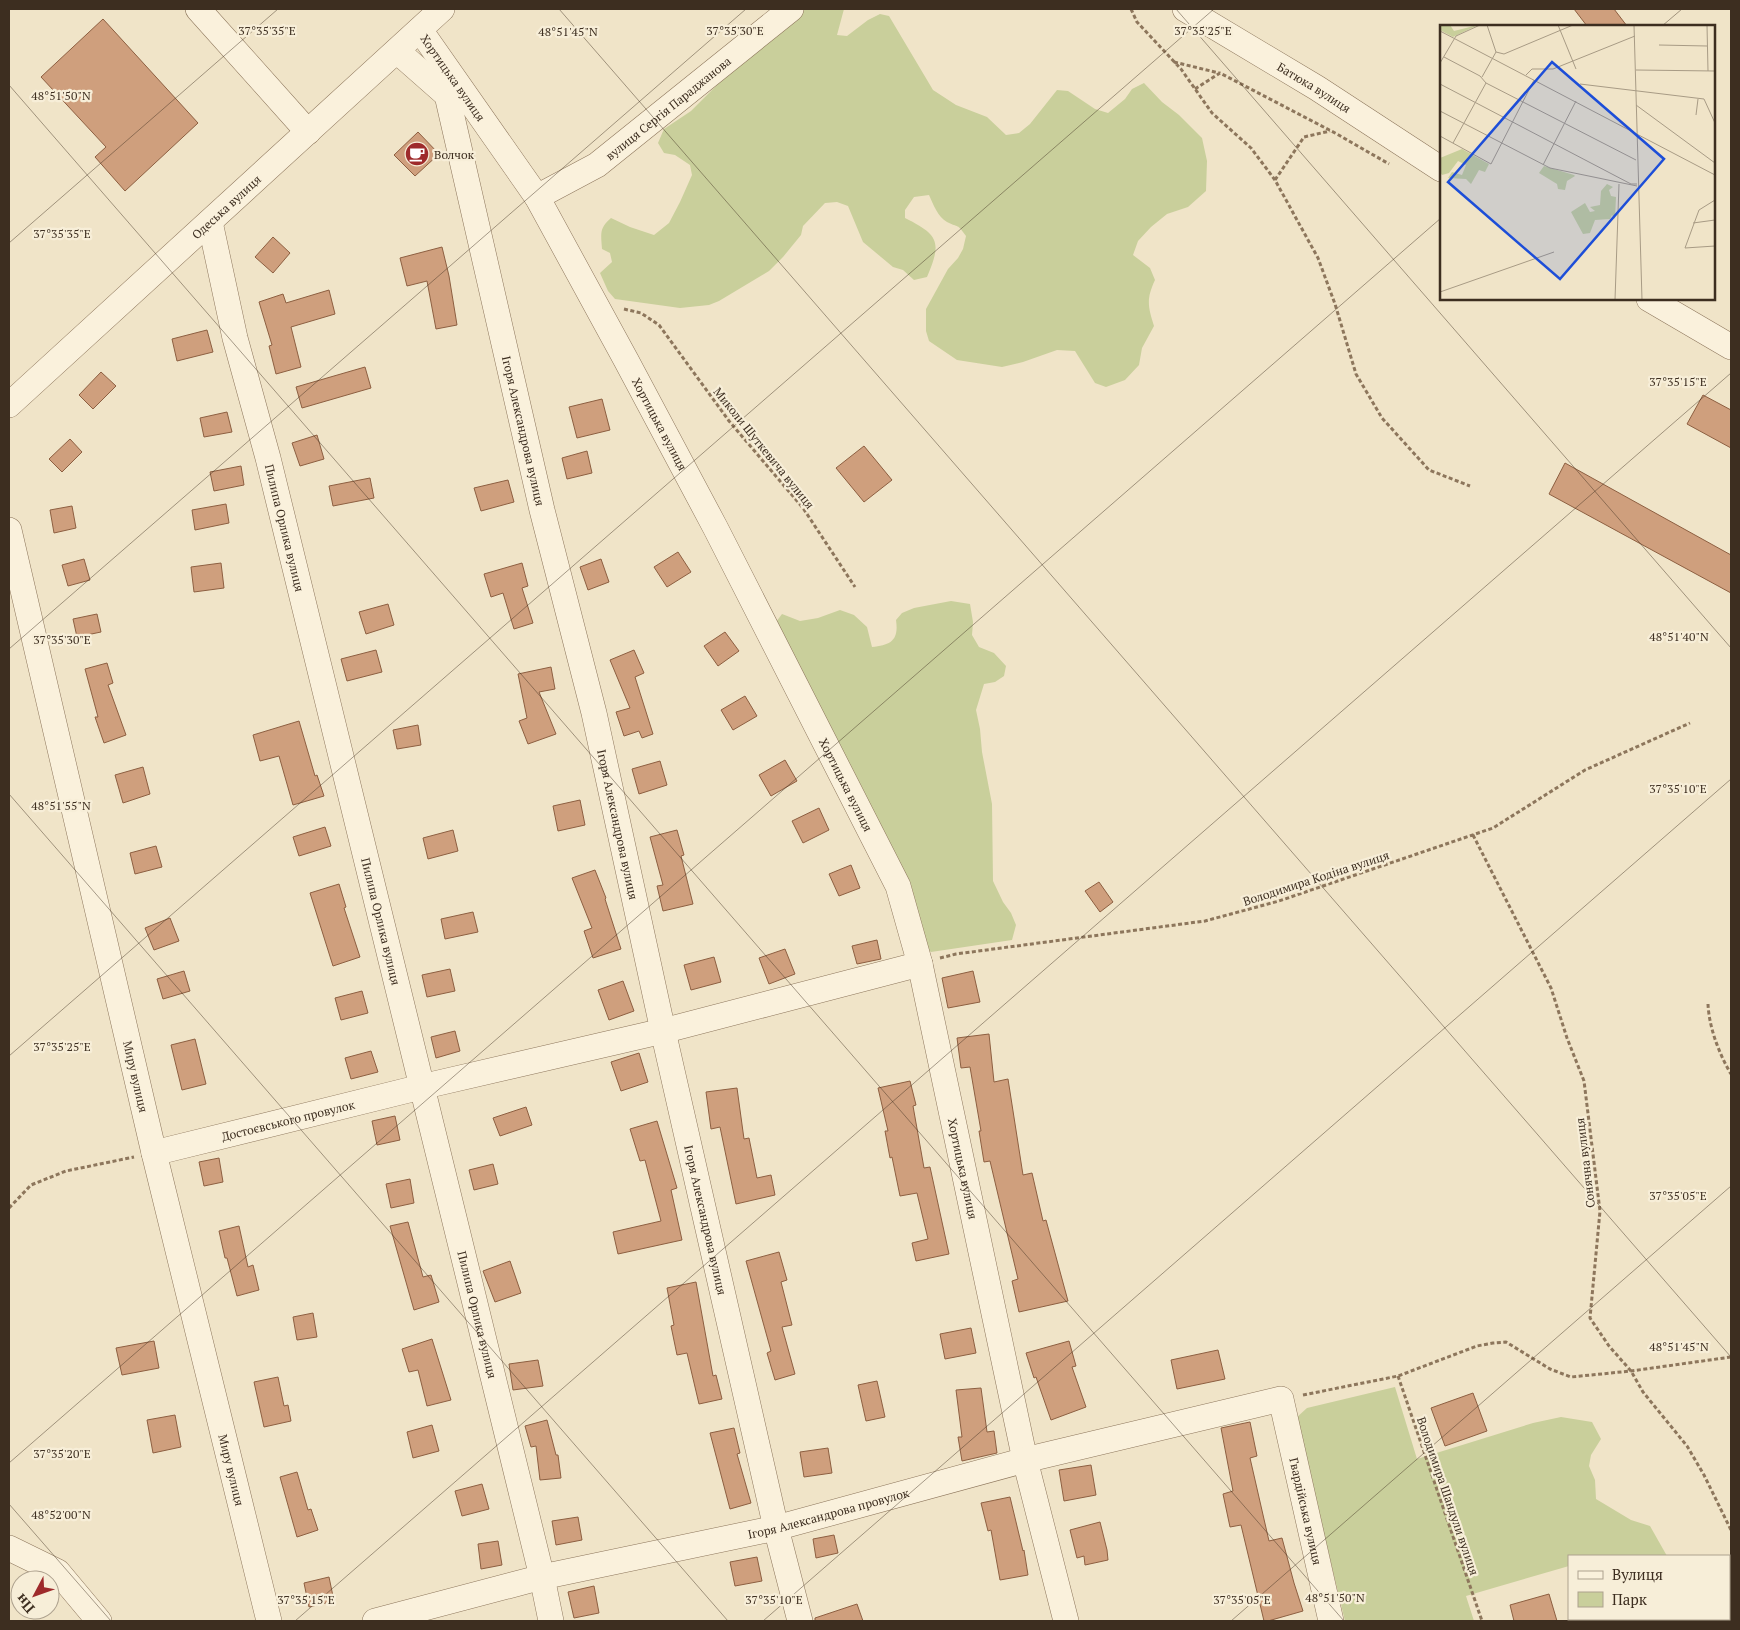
<svg xmlns="http://www.w3.org/2000/svg" width="1740" height="1630" font-family="'PT Serif',serif">
	<style>
		.green { fill: #c9cf9b }
		.building { fill: #cf9f7d; stroke: #8d5f41 }
		.lines { fill: none; stroke-linecap: round; stroke-linejoin: round }
		.minor-casing { stroke: #8d765c; stroke-width: 26 }
		.path { stroke: #8d765c; stroke-width: 3; stroke-dasharray: 4 2.5; stroke-linecap: butt }
		.minor { stroke: #faf1dc; stroke-width: 25 }
		.ticks { fill: none; stroke: #3d2e20; stroke-width: 1; stroke-opacity: 0.45 }
		.labels { text-anchor: middle; dominant-baseline: central; stroke-width: 4.5; stroke-linejoin: round; paint-order: stroke }
		.street-label { font-size: 12px; fill: #3d2e20; stroke: #f7eed8 }
		.poi-label { font-size: 12px; fill: #3d2e20; stroke: #f7eed8; text-anchor: start }
		.inset-road { fill: none; stroke: #a89b85; stroke-width: 1 }
		.view { fill: #1d4ed8; fill-opacity: 0.15; stroke: #1d4ed8; stroke-width: 2.5 }
		.inset-edge { fill: none; stroke: #3d2e20; stroke-width: 2.5 }
		.ticks-label { font-size: 12px; text-anchor: middle; fill: #3d2e20; stroke: #f7eed8; stroke-width: 4.5; stroke-linejoin: round; paint-order: stroke }
	</style>
	<rect width="100%" height="100%" fill="#f0e4c8"/>
	<path class="green" d="M804,9H844L837,35L847,36L868,20L880,14L889,16L933,90L956,105L987,117L1006,135L1019,133L1030,124L1057,90L1068,91L1095,109L1108,113L1125,99L1132,89L1144,83L1162,102L1179,115L1202,138L1207,161L1206,191L1188,207L1167,214L1151,227L1138,241L1133,255L1150,268L1155,280C1146,299 1148,307 1154,326L1142,348L1139,365L1125,380L1106,387L1095,383L1075,351L1057,350L1023,362L1002,367L957,360L929,341L926,331V309L948,269L958,258L963,249L966,236C957,223 959,228 947,222C938,217 933,204 929,195L914,197L905,210V218C939,235 942,242 927,277L914,280L903,270L893,267L863,242L848,206L837,202L825,203L803,226L801,235L783,257L769,271L719,301L709,305L680,308L615,299L608,291L600,273L612,262L610,253L602,249C601,234 599,228 611,218L630,227L654,235L669,223L680,202L692,175L690,165L675,155L664,153L658,143L664,129L691,111L751,51Z
		M951,601L970,604L973,622L972,635L979,647L994,653L1006,666L1004,676L995,682L984,684L976,710L980,729L982,752L992,804L993,881L1003,902L1011,913L1016,925L1012,940L931,952L921,945L776,622L782,614L800,621L818,618L840,610L854,615L867,627L872,647C891,645 899,640 896,620L902,613L914,608Z
		M1395,1387L1417,1459L1533,1423L1561,1417L1592,1422L1601,1439L1591,1455L1589,1466L1595,1480L1596,1499L1631,1520L1650,1526L1667,1556H1569V1566L1466,1596L1474,1621H1345L1296,1418L1307,1408Z
		M1612,1619H1704L1705,1621H1613Z"/>
	<path class="building" d="M1574,9H1614L1627,26H1587Z
		M103,19L198,123L125,191L95,157L106,147L41,77Z
		M418,132L439,154L415,176L394,155Z
		M273,237L290,253L273,273L255,257Z
		M442,247L449,276L457,325L436,329L427,281L407,286L400,258Z
		M329,290L335,314L291,327L301,367L276,374L269,346L272,345L259,302L283,294L286,303Z
		M207,330L213,352L177,361L172,339Z
		M365,367L371,388L302,408L296,387Z
		M101,372L116,386L93,409L79,395Z
		M1703,395L1731,410V448L1687,424Z
		M602,399L610,430L577,438L569,407Z
		M227,412L232,432L204,437L200,418Z
		M317,435L324,459L300,466L292,443Z
		M70,439L82,452L62,472L49,459Z
		M864,446L892,480L864,502L836,468Z
		M587,451L592,473L567,479L562,458Z
		M1565,463L1731,555V593L1549,494Z
		M241,466L244,485L214,491L210,472Z
		M370,478L374,498L333,506L329,486Z
		M508,480L514,502L481,511L474,488Z
		M226,504L229,523L195,530L192,510Z
		M72,506L76,528L54,533L50,510Z
		M678,552L691,572L667,587L654,567Z
		M84,559L90,580L68,586L62,565Z
		M601,559L609,582L588,590L580,567Z
		M221,563L224,588L194,592L191,567Z
		M522,563L528,586L522,588L533,623L514,629L503,593L491,597L484,574Z
		M388,604L394,625L366,634L359,612Z
		M97,614L101,632L77,637L73,619Z
		M725,632L739,651L718,666L704,646Z
		M376,650L382,672L347,681L341,659Z
		M634,650L644,673L635,677L653,734L642,738L639,731L624,736L616,712L630,708L610,660Z
		M107,663L113,683L108,685L126,735L104,743L95,717H98L85,669Z
		M551,667L555,689L539,692L556,734L528,744L519,721L527,718L518,674Z
		M745,696L757,716L733,730L721,710Z
		M299,721L315,776L317,775L324,796L293,805L279,756L260,761L253,735Z
		M418,725L421,745L397,749L393,730Z
		M785,760L797,781L771,796L759,775Z
		M660,761L667,785L639,794L632,769Z
		M143,767L150,794L123,803L115,775Z
		M580,800L585,825L558,831L553,806Z
		M819,808L829,830L803,843L792,821Z
		M325,827L331,846L299,856L293,837Z
		M453,830L458,851L428,859L423,838Z
		M677,830L684,855L681,856L693,904L663,911L657,886L663,885L650,837Z
		M156,846L162,867L135,874L130,853Z
		M851,865L860,888L839,896L829,874Z
		M595,870L606,898L605,899L621,949L593,958L584,931L592,928L572,878Z
		M1099,882L1113,902L1100,912L1085,891Z
		M339,884L346,907L344,908L360,957L333,966L310,893Z
		M473,912L478,932L445,939L441,919Z
		M170,918L179,941L154,950L145,928Z
		M877,940L881,959L857,964L852,946Z
		M785,949L795,974L769,984L759,958Z
		M714,957L721,982L691,990L684,965Z
		M450,969L455,991L427,997L422,975Z
		M184,971L190,991L163,999L157,979Z
		M973,971L980,1002L948,1008L942,978Z
		M623,981L634,1011L609,1020L598,990Z
		M362,991L368,1013L341,1020L335,998Z
		M455,1031L460,1051L436,1058L431,1037Z
		M989,1034L994,1082L1008,1079L1023,1175L1032,1173L1043,1221L1046,1220L1068,1301L1019,1312L1012,1281L1018,1279L990,1161L984,1162L979,1131H981L970,1067L961,1068L957,1038Z
		M195,1039L206,1084L182,1090L171,1045Z
		M371,1051L378,1072L351,1079L345,1058Z
		M639,1053L648,1082L621,1091L611,1062Z
		M910,1081L916,1105L913,1106L924,1168L930,1167L949,1254L916,1261L912,1243L928,1239L917,1193L900,1196L892,1157L890,1158L885,1131H888L878,1088Z
		M737,1088L744,1139L749,1138L757,1178L771,1175L775,1195L736,1204L720,1127L711,1129L706,1092Z
		M526,1107L532,1125L500,1136L493,1118Z
		M395,1116L400,1140L377,1145L372,1121Z
		M657,1121L677,1188L671,1190L682,1240L618,1254L613,1232L661,1221L645,1160L640,1161L630,1129Z
		M219,1158L223,1182L204,1186L199,1162Z
		M493,1164L498,1184L474,1190L469,1170Z
		M410,1179L414,1203L391,1208L386,1184Z
		M408,1222L423,1277L431,1275L439,1302L414,1310L390,1226Z
		M239,1226L248,1267L253,1265L259,1290L237,1296L227,1258H225L219,1231Z
		M779,1252L787,1280L781,1282L792,1325L782,1327L795,1374L775,1380L767,1353L771,1351L746,1261Z
		M510,1261L521,1293L495,1302L483,1271Z
		M696,1282L713,1376L716,1375L722,1399L699,1404L687,1353L677,1355L671,1326L674,1325L667,1288Z
		M313,1313L317,1337L297,1340L293,1317Z
		M971,1328L976,1353L945,1359L940,1334Z
		M432,1339L451,1400L427,1406L418,1370L409,1372L402,1349Z
		M154,1341L159,1368L122,1375L116,1348Z
		M1069,1341L1076,1366L1072,1367L1086,1407L1051,1420L1036,1377L1034,1378L1026,1353Z
		M1218,1350L1225,1379L1177,1389L1171,1360Z
		M538,1360L543,1386L513,1390L509,1364Z
		M278,1377L284,1406L288,1405L291,1421L264,1427L254,1382Z
		M877,1381L885,1417L866,1421L858,1385Z
		M981,1388L987,1432L994,1431L997,1453L962,1461L958,1437H962L956,1390Z
		M1473,1393L1487,1431L1445,1446L1431,1408Z
		M175,1415L181,1447L153,1453L147,1420Z
		M547,1420L556,1455H558L561,1478L540,1480L536,1446L531,1447L525,1426Z
		M1250,1422L1257,1456L1250,1458L1269,1541L1282,1538L1294,1583L1303,1611L1268,1621H1264L1241,1525L1230,1527L1223,1494L1233,1491L1221,1428Z
		M432,1425L439,1451L413,1458L407,1432Z
		M734,1428L740,1453L737,1454L751,1503L730,1509L710,1433Z
		M828,1448L832,1473L804,1477L800,1452Z
		M1091,1465L1096,1495L1064,1501L1059,1470Z
		M297,1472L308,1510L311,1509L318,1530L297,1537L280,1477Z
		M482,1484L489,1509L462,1516L455,1491Z
		M1010,1497L1023,1551L1024,1550L1028,1575L1000,1580L991,1530L988,1531L981,1503Z
		M578,1517L582,1540L556,1545L552,1521Z
		M1100,1522L1107,1550L1108,1560L1085,1565L1084,1556L1077,1558L1070,1530Z
		M834,1535L838,1553L816,1558L813,1539Z
		M498,1541L502,1565L481,1569L478,1544Z
		M757,1557L762,1581L735,1586L730,1562Z
		M329,1577L334,1601L309,1607L304,1583Z
		M594,1586L599,1613L574,1618L568,1592Z
		M1549,1594L1557,1621H1514L1510,1605Z
		M857,1604L863,1621H815V1618Z"/>
	<g class="lines">
		<g class="minor-casing">
			<g id="minor">
				<path d="M198,9L308,132"/>
				<path id="s1" d="M1185,9L1317,88L1441,169"/>
				<path id="s2" d="M420,30L537,197L626,360L715,527L898,886L920,964L1025,1460L1066,1621"/>
				<path id="s3" d="M397,51L447,95L542,510L594,713L663,1031L776,1528L800,1621"/>
				<path id="s4" d="M537,197L597,165L791,9"/>
				<path id="s5" d="M210,222L235,338L268,458L542,1577L551,1621"/>
				<path d="M1649,299L1731,347"/>
				<path id="s6" d="M9,405L442,9"/>
				<path id="s7" d="M9,530L154,1153L269,1621"/>
				<path id="s8" d="M154,1153L421,1087L663,1031L920,964"/>
				<path d="M9,1548L58,1572L99,1621"/>
				<path id="s9" d="M375,1621L542,1577L776,1528L1025,1460L1281,1399L1331,1621"/>
			</g>
		</g>
		<path class="path" d="M1131,9L1137,22L1181,69L1212,113L1251,148L1275,180L1318,258L1335,304L1356,374L1382,418L1429,470L1470,486
			M1174,62L1219,73
			M1195,89L1220,73L1337,134L1389,164
			M1275,180L1304,137L1330,131
			M624,309L641,313L659,325L729,421L803,508L855,587
			M1473,835L1551,988L1567,1038L1584,1081L1600,1211L1590,1318L1609,1346L1631,1371L1643,1392L1687,1446L1704,1475L1731,1530
			M940,958L956,954L1205,921L1279,901L1493,828L1585,770L1690,723
			M1708,1004C1709,1027 1719,1054 1731,1074
			M9,1208L31,1185L66,1171L134,1157
			M1398,1376L1482,1621
			M1303,1395L1398,1376L1477,1346L1493,1343L1506,1342L1550,1369L1571,1377L1631,1371L1731,1357"/>
		<use href="#minor" class="minor"/>
	</g>
	<path class="ticks" d="M559,9L1731,1357M1176,9L1731,648M1662,26L1682,9M9,85L1344,1621M9,243L278,9M9,649L746,9M9,794L728,1621M9,1056L1214,9M9,1463L1441,218M9,1504L111,1621M1729,1595L1731,1593M295,1621L1731,373M763,1621L1731,779M1231,1621L1731,1186M1699,1621L1702,1619"/>
	<defs>
		<g id="cafe-disc" transform="scale(1.25)"><circle r="9.5" fill="#9e2a2b" stroke="#f7eed8"/><path d="M-5.5-4.5H6V0H3Q3 3.5 0 3.5H-2.5Q-5.5 3.5-5.5 0ZM3-3.2v2h1.7v-2ZM-6 4.5H4V6H-6Z" fill="#fff"/></g>
	</defs>
	<g fill-rule="evenodd">
		<use href="#cafe-disc" x="417" y="154"/>
	</g>
	<g class="labels">
		<g class="street-label">
			<text stroke="none"><textPath href="#s2" startOffset="58">Хортицька вулиця</textPath></text>
			<text stroke="none"><textPath href="#s1" startOffset="151">Батюка вулиця</textPath></text>
			<text stroke="none"><textPath href="#s4" startOffset="159">вулиця Сергія Параджанова</textPath></text>
			<text stroke="none"><textPath href="#s6" startOffset="294">Одеська вулиця</textPath></text>
			<text stroke="none"><textPath href="#s2" startOffset="462">Хортицька вулиця</textPath></text>
			<text stroke="none"><textPath href="#s3" startOffset="411">Ігоря Александрова вулиця</textPath></text>
			<text transform="translate(764 448) rotate(51)">Миколи Шуткевича вулиця</text>
			<text stroke="none"><textPath href="#s5" startOffset="315">Пилипа Орлика вулиця</textPath></text>
			<text stroke="none"><textPath href="#s2" startOffset="868">Хортицька вулиця</textPath></text>
			<text stroke="none"><textPath href="#s3" startOffset="816">Ігоря Александрова вулиця</textPath></text>
			<text transform="translate(1316 878) rotate(-18)">Володимира Кодіна вулиця</text>
			<text stroke="none"><textPath href="#s5" startOffset="720">Пилипа Орлика вулиця</textPath></text>
			<text stroke="none"><textPath href="#s7" startOffset="561">Миру вулиця</textPath></text>
			<text stroke="none"><textPath href="#s8" startOffset="138">Достоєвського провулок</textPath></text>
			<text transform="translate(1585 1163) rotate(-97)">Сонячна вулиця</text>
			<text stroke="none"><textPath href="#s2" startOffset="1272">Хортицька вулиця</textPath></text>
			<text stroke="none"><textPath href="#s3" startOffset="1221">Ігоря Александрова вулиця</textPath></text>
			<text stroke="none"><textPath href="#s5" startOffset="1125">Пилипа Орлика вулиця</textPath></text>
			<text stroke="none"><textPath href="#s7" startOffset="966">Миру вулиця</textPath></text>
			<text transform="translate(1448 1496) rotate(71)">Володимира Шандули вулиця</text>
			<text stroke="none"><textPath href="#s9" startOffset="1048">Гвардійська вулиця</textPath></text>
			<text stroke="none"><textPath href="#s9" startOffset="466">Ігоря Александрова провулок</textPath></text>
		</g>
		<g class="poi-label">
			<text x="434" y="154">Волчок</text>
		</g>
	</g>
	<g transform="translate(1440 25)">
		<rect width="275" height="275" fill="#f0e4c8"/>
		<path d="M0,0H10L14,6L38,0L13,12L0,5ZM22,124L49,139L45,147L39,145L31,159L26,154L8,153L12,147L22,150L26,140L18,136L9,148L2,150L0,147V133ZM104,141L134,150L135,151L127,156L125,165L118,164L117,159L99,148ZM167,159L173,162L169,165L171,171L176,172L175,194L172,190L170,194L155,195L150,208L143,209L131,187L145,178L150,187L155,186L150,182L160,180L161,166Z" fill="#c9cf9b"/>
		<path class="inset-road" d="M47,0L56,27M118,0L136,44M194,0L202,275M267,0L268,46M0,6L275,150M219,20L267,21M4,32L40,51L46,58L196,135M0,38L16,11L40,0M196,45L275,46M86,50L92,44H113L195,11M42,52L56,27L64,29L133,0M0,59L191,159H197M140,59L264,74L275,98M196,80L275,138M0,86L110,143L197,161M256,90L258,74M0,111L51,139L94,55M13,118L46,58M103,140L136,76M275,175L259,185L245,223L275,221M253,198L275,195M0,267L114,227M175,275L179,159"/>
		<path class="view" d="M112,37L224,134L120,254L8,157Z"/>
		<rect width="275" height="275" class="inset-edge"/>
	</g>
	<g class="ticks-label">
		<text x="267" y="35">37°35'35"E</text>
		<text x="735" y="35">37°35'30"E</text>
		<text x="1203" y="35">37°35'25"E</text>
		<text x="568" y="36">48°51'45"N</text>
		<text x="61" y="100">48°51'50"N</text>
		<text x="62" y="238">37°35'35"E</text>
		<text x="1678" y="386">37°35'15"E</text>
		<text x="1679" y="641">48°51'40"N</text>
		<text x="62" y="644">37°35'30"E</text>
		<text x="1678" y="793">37°35'10"E</text>
		<text x="61" y="810">48°51'55"N</text>
		<text x="62" y="1051">37°35'25"E</text>
		<text x="1678" y="1200">37°35'05"E</text>
		<text x="1679" y="1351">48°51'45"N</text>
		<text x="62" y="1458">37°35'20"E</text>
		<text x="61" y="1519">48°52'00"N</text>
		<text x="1335" y="1602">48°51'50"N</text>
		<text x="306" y="1604">37°35'15"E</text>
		<text x="774" y="1604">37°35'10"E</text>
		<text x="1242" y="1604">37°35'05"E</text>
	</g>
	<rect width="1740" height="1630" fill="none" stroke="#3d2e20" stroke-width="20"/>
	<rect x="1568" y="1555" width="162" height="65" fill="#f7eed8" stroke="#ada18e"/>
	<rect x="1578" y="1571" width="25" height="8" fill="#faf1dc" stroke="#ada18e"/>
	<text x="1612" y="1580" font-size="15" fill="#3d2e20">Вулиця</text>
	<rect x="1578" y="1592" width="25" height="15" fill="#c9cf9b" stroke="#ada18e"/>
	<text x="1612" y="1605" font-size="15" fill="#3d2e20">Парк</text>
	<g transform="translate(35 1595) rotate(229)"><circle r="24" fill="#f7eed8" stroke="#ada18e"/>
	<path d="M0-4L9 19L0 12L-9 19Z" fill="#9e2a2b"/>
	<text y="-8" font-size="14" font-weight="bold" text-anchor="middle" fill="#3d2e20">Пн</text>
	</g>
</svg>
